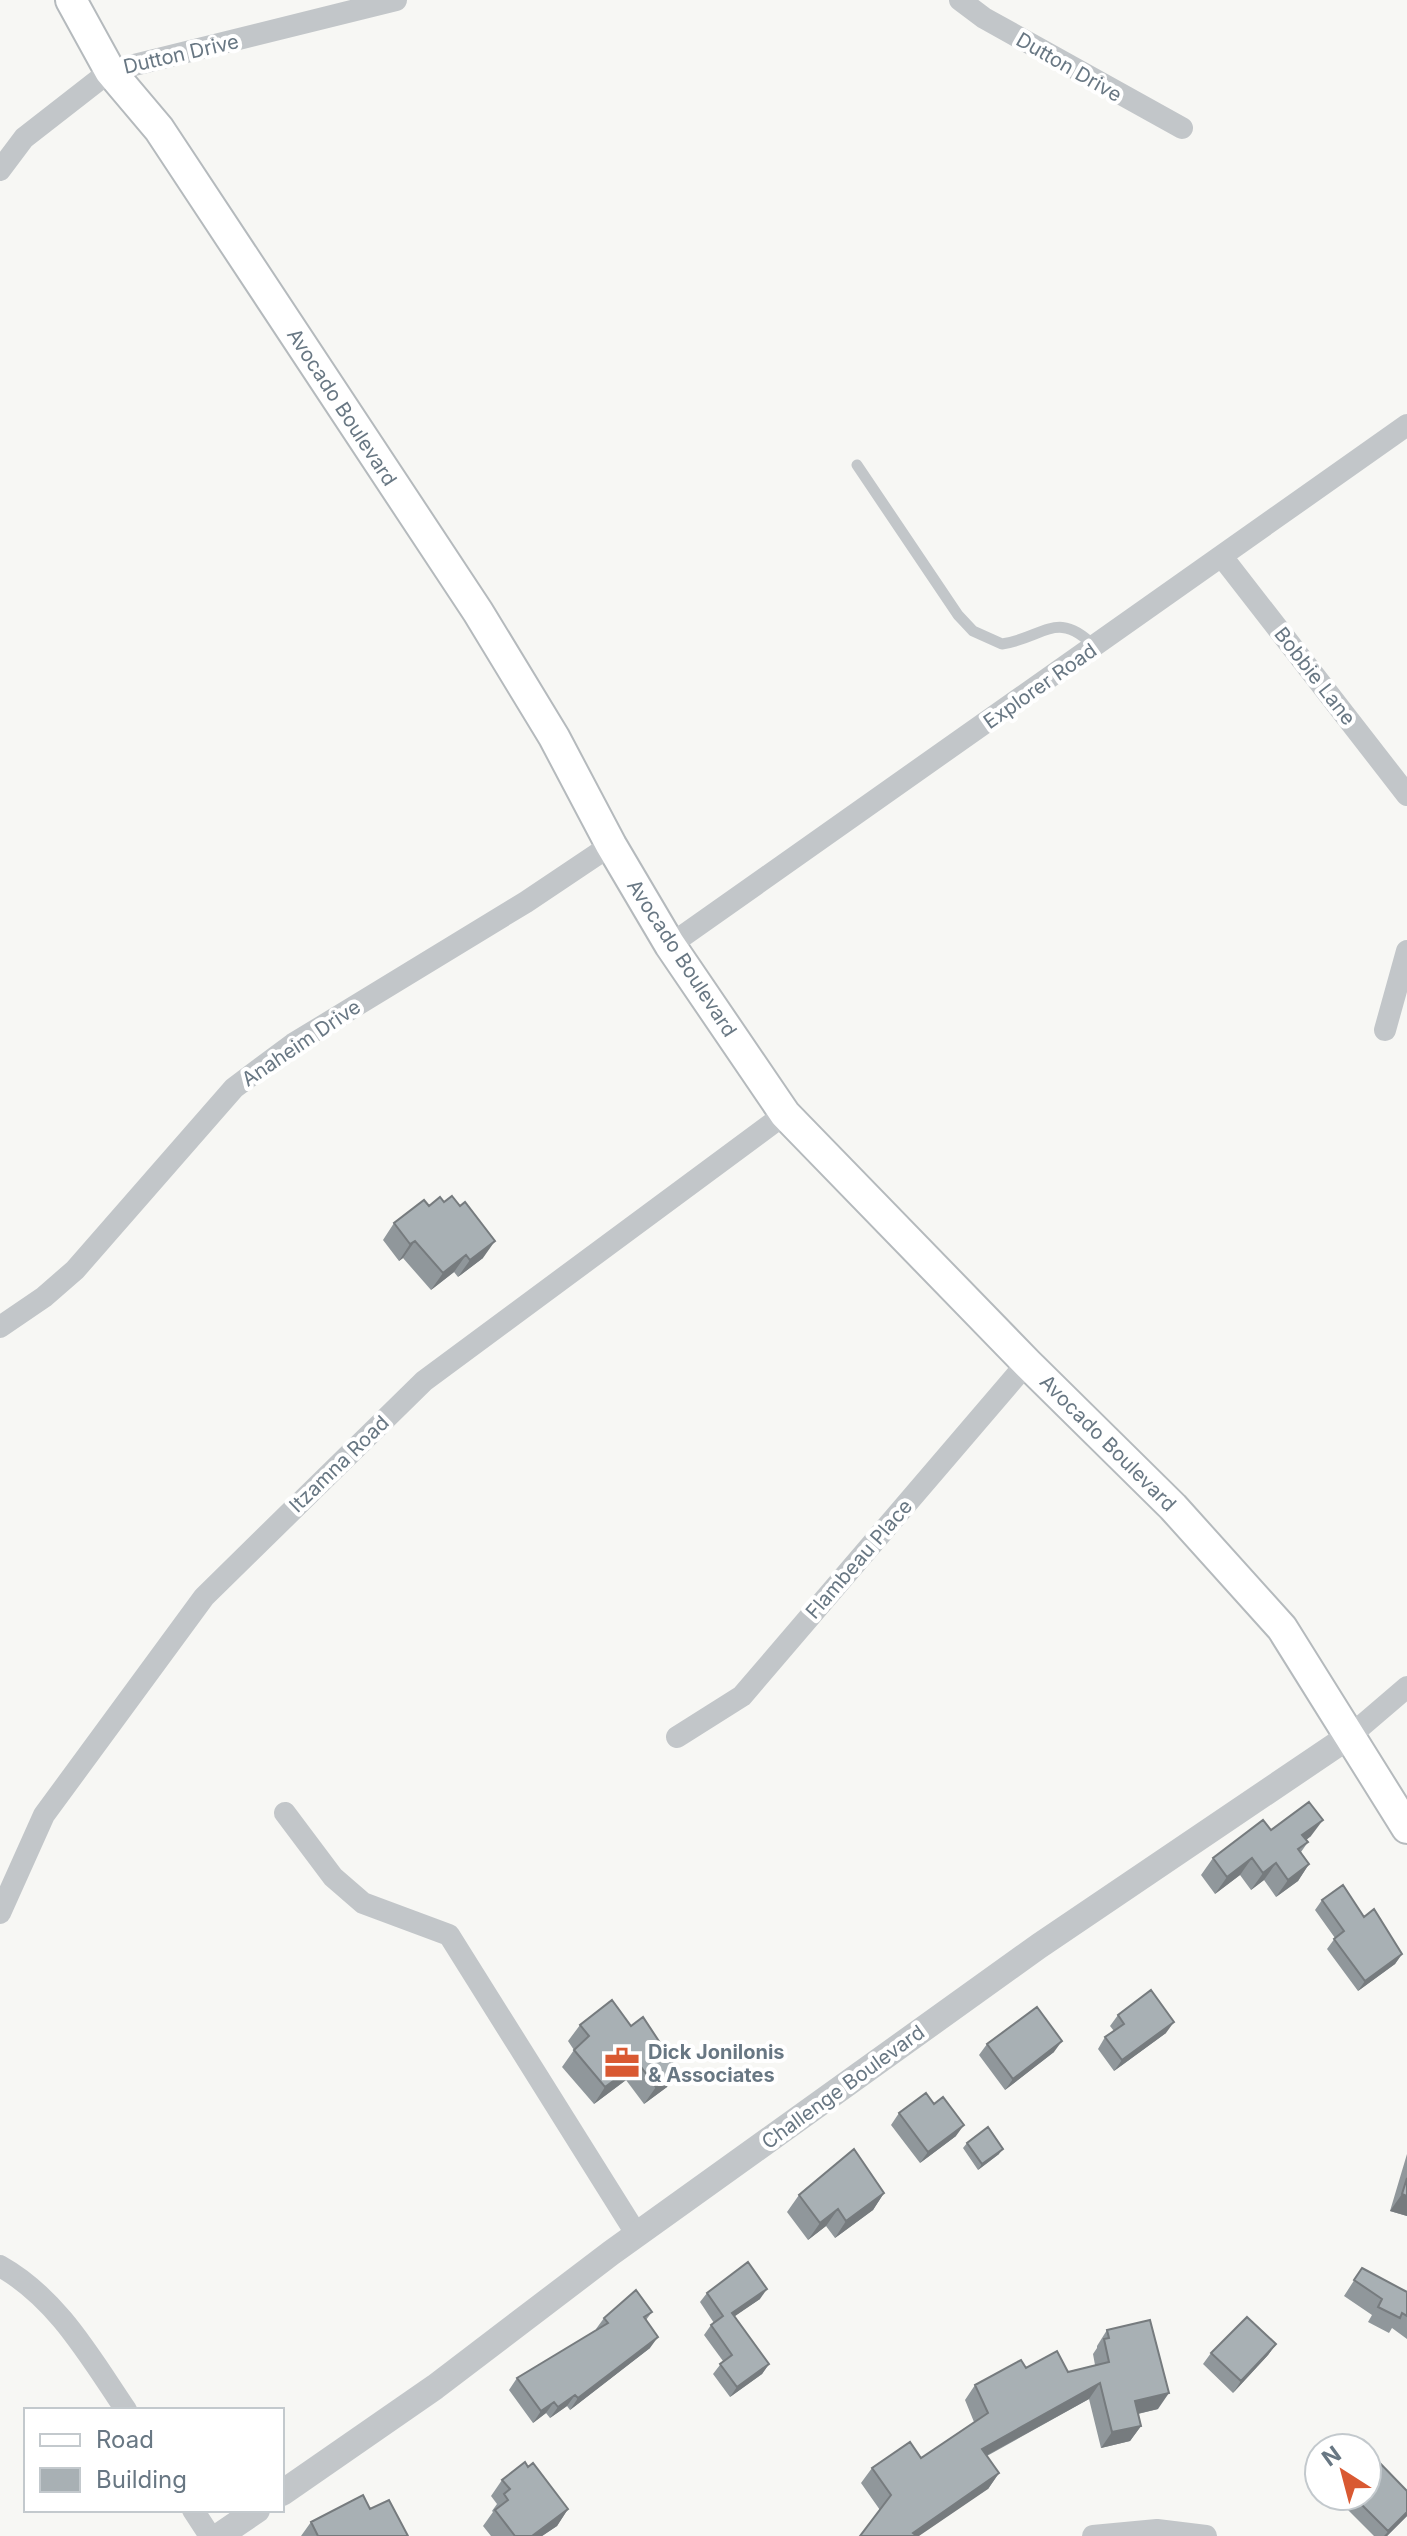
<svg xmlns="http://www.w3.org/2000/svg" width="1407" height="2536" font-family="Inter,sans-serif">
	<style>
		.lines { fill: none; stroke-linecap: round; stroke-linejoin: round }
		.secondary-casing { stroke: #b5babd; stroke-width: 34 }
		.service { stroke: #c2c6c9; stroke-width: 11 }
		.minor { stroke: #c2c6c9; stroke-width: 22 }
		.tertiary { stroke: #c2c6c9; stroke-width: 26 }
		.secondary { stroke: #fff; stroke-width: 30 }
		.wall { fill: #90979b }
		.shaded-wall { fill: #767b7e }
		.building { fill: #a8b0b4; stroke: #767b7e; stroke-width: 2 }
		.labels { text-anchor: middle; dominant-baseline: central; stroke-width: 8; stroke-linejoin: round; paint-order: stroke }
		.street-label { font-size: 20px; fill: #687783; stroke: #fff }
		.poi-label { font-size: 20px; font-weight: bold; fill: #687783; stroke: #fff; text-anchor: start }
	</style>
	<rect width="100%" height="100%" fill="#f7f7f4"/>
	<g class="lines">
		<g class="secondary-casing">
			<path id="secondary" d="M71,0L110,71L159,129L478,612L554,737L611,845L670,945L785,1114L1027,1363L1173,1507L1282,1628L1407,1828"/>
		</g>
		<path class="service" d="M857,465L958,615L973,631L1002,644C1044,638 1057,608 1095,647"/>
		<path class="minor" d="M960,0L984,18L1182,128
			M0,170L24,138L110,71L396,0
			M1223,558L1407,795
			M670,945L1407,425
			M1385,1030L1407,951
			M0,1327L44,1297L75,1270L234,1088L293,1044L526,902L611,845
			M1351,1735L1407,1687
			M677,1737L742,1696L1027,1363
			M285,1813L333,1877L363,1903L449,1935L637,2235
			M0,1913L44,1815L204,1597L424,1381L785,1114
			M0,2266C57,2298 90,2357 126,2410
			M193,2510L210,2536
			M1093,2536L1157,2530L1206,2536"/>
		<path class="tertiary" d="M282,2493L435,2387L611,2253L1039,1946L1351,1735
			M219,2536L257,2510"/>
		<use href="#secondary" class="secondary"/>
	</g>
	<path class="wall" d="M394,1223L483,1258L458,1277L454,1272L431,1290L403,1258L399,1261L383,1240Z
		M1271,1830L1311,1836L1306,1840L1308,1842L1301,1852L1309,1864L1298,1881L1276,1897L1264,1880L1251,1890L1240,1875L1215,1894L1201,1875L1213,1858Z
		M1322,1900L1364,1917L1402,1954L1395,1964L1358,1991L1327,1949L1335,1938L1315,1910Z
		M612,2000L667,2087L644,2104L626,2080L594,2104L562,2067L574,2050L568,2041L580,2025Z
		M1118,2015L1166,2033L1114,2071L1098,2049L1105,2037L1114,2031L1110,2026Z
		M987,2044L1054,2052L1005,2090L979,2055Z
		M899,2113L956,2136L920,2163L891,2125Z
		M967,2143L999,2154L978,2170L963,2148Z
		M1407,2154V2216L1390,2211Z
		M884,2193L873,2210L835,2238L826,2226L808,2240L787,2212L799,2195Z
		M1362,2268L1407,2292V2339L1392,2328L1389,2333L1368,2322L1372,2315L1344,2296Z
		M707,2293L760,2299L734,2316L769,2364L762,2374L730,2397L713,2374L723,2361L704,2335L711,2325L714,2323L700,2302Z
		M652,2312L646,2320L650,2348L570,2410L567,2406L550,2418L546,2413L533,2423L509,2390L517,2378L597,2330L596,2329L604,2318Z
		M1107,2330L1158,2409L1138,2414L1141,2426L1130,2441L1101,2448L1089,2399L987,2456L999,2473L988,2489L880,2510L861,2483L872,2468L921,2458L974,2422L965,2400L975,2385L1026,2368L1068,2372L1095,2365L1093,2354L1097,2348V2346Z
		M1276,2344L1268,2355L1233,2393L1203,2364L1211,2353Z
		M528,2467L568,2509L557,2526L542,2536H491L483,2526L493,2512L492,2511L497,2504L491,2496L502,2480Z
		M1407,2491V2516L1387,2536H1374L1337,2499L1340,2496H1367Z
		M370,2509L408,2536H301L311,2522Z"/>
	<path class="shaded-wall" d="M415,1241L403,1258L399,1261L410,1244Z
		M495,1241L483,1258L458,1277L470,1260Z
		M466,1255L454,1272L431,1290L443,1273Z
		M1323,1820L1311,1836L1291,1852L1302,1835Z
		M1252,1858L1240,1875L1215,1894L1227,1877Z
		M1276,1863L1264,1880L1251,1890L1263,1873Z
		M1309,1864L1298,1881L1276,1897L1288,1880Z
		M1402,1954L1395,1964L1358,1991L1365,1981Z
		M1174,2022L1166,2033L1114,2071L1122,2060Z
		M1062,2041L1054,2052L1005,2090L1013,2079Z
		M638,2063L626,2080L594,2104L605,2087Z
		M678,2070L667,2087L644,2104L656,2087Z
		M964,2125L956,2136L920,2163L928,2152Z
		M1003,2149L999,2154L978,2170L982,2164Z
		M884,2193L873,2210L835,2238L846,2221Z
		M1402,2194L1407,2196V2216L1390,2211Z
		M838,2209L826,2226L808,2240L820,2223Z
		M767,2289L760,2299L725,2323L732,2313Z
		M658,2337L650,2348L570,2410L578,2398Z
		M1276,2344L1268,2355L1233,2393L1241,2381Z
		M769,2364L762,2374L730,2397L737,2387Z
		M1100,2383L1089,2399L971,2464L982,2449Z
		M1169,2393L1158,2409L1124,2417L1135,2401Z
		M575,2395L567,2406L550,2418L558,2407Z
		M554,2402L546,2413L533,2423L541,2411Z
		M1141,2426L1130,2441L1101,2448L1112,2432Z
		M999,2473L988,2489L919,2536H910L913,2533Z
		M568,2509L557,2526L542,2536H532Z
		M1407,2512V2516L1387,2536H1384Z"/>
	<path class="building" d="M452,1196L460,1206L465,1202L495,1241L470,1260L466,1255L443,1273L415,1241L410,1244L394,1223L424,1200L429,1206L440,1197L444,1202Z
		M1309,1802L1323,1820L1302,1835L1308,1842L1298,1849L1309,1864L1288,1880L1276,1863L1263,1873L1252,1858L1227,1877L1213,1858L1263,1820L1271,1830Z
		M1343,1885L1364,1917L1374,1909L1402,1954L1365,1981L1334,1939L1344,1931L1322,1900Z
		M1151,1990L1174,2022L1122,2060L1105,2037L1124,2024L1118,2015Z
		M612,2000L631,2026L643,2017L678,2070L656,2087L638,2063L605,2087L574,2050L589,2036L580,2025Z
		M1037,2007L1062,2041L1013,2079L987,2044Z
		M926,2093L934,2104L943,2097L964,2125L928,2152L899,2113Z
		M988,2127L1003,2149L982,2164L967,2143Z
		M854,2149L884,2193L846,2221L838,2209L820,2223L799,2195Z
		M1407,2178V2196L1402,2194Z
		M748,2262L767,2289L732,2313L769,2364L737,2387L720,2364L732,2355L711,2325L723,2316L707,2293Z
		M1362,2268L1407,2292V2316L1402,2313L1400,2318L1378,2307L1382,2299L1354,2280Z
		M636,2290L652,2312L644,2317L658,2337L578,2398L575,2395L558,2407L554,2402L541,2411L517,2378L608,2323L604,2318Z
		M1247,2317L1276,2344L1241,2381L1211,2353Z
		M1150,2320L1169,2393L1135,2401L1141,2426L1112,2432L1100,2383L982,2449L999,2473L913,2533L917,2536H860L891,2495L872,2468L910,2442L921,2458L988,2413L975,2385L1021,2360L1026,2368L1057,2351L1068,2372L1109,2362L1104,2339L1109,2338L1107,2330Z
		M1375,2458L1407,2491V2512L1388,2531L1353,2496H1367V2467Z
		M525,2462L528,2467L533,2463L568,2509L532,2536H515L495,2510L508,2500L504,2494L510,2489L502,2480Z
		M363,2495L370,2509L389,2500L408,2536H318L311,2522Z"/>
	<defs>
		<g id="office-bare" transform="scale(2.76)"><path d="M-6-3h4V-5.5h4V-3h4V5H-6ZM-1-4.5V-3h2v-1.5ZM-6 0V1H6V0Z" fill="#d95932" stroke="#fff" stroke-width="2.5" paint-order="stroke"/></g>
	</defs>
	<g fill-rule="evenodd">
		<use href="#office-bare" x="622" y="2063"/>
	</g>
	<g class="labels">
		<g class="street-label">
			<text transform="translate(181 54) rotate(-13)">Dutton Drive</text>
			<text transform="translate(1069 67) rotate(30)">Dutton Drive</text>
			<text transform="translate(342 407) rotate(57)">Avocado Boulevard</text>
			<text transform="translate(1315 676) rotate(52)">Bobbie Lane</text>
			<text transform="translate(1040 686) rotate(-35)">Explorer Road</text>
			<text transform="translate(682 958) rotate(57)">Avocado Boulevard</text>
			<text transform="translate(301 1043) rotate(-34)">Anaheim Drive</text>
			<text transform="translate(1108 1443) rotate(45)">Avocado Boulevard</text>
			<text transform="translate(339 1464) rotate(-44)">Itzamna Road</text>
			<text transform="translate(859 1559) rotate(-49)">Flambeau Place</text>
			<text transform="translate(843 2087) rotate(-36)">Challenge Boulevard</text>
		</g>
		<g class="poi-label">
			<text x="648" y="2052">Dick Jonilonis<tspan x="648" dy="23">&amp; Associates</tspan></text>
		</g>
	</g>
	<rect x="24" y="2408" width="260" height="104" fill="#ffffff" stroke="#c3c9cd" stroke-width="2"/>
	<rect x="40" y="2434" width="40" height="12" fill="#ffffff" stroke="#c3c9cd" stroke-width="2"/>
	<text x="96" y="2448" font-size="24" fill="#687783">Road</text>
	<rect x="40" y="2468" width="40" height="24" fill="#a8b0b4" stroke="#c3c9cd" stroke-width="2"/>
	<text x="96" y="2488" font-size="24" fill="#687783">Building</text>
	<g transform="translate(1343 2472) rotate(324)"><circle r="38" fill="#ffffff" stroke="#c3c9cd" stroke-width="2"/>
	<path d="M0-6L14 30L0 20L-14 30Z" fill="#d95932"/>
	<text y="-12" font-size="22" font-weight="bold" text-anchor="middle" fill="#687783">N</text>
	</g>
</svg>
